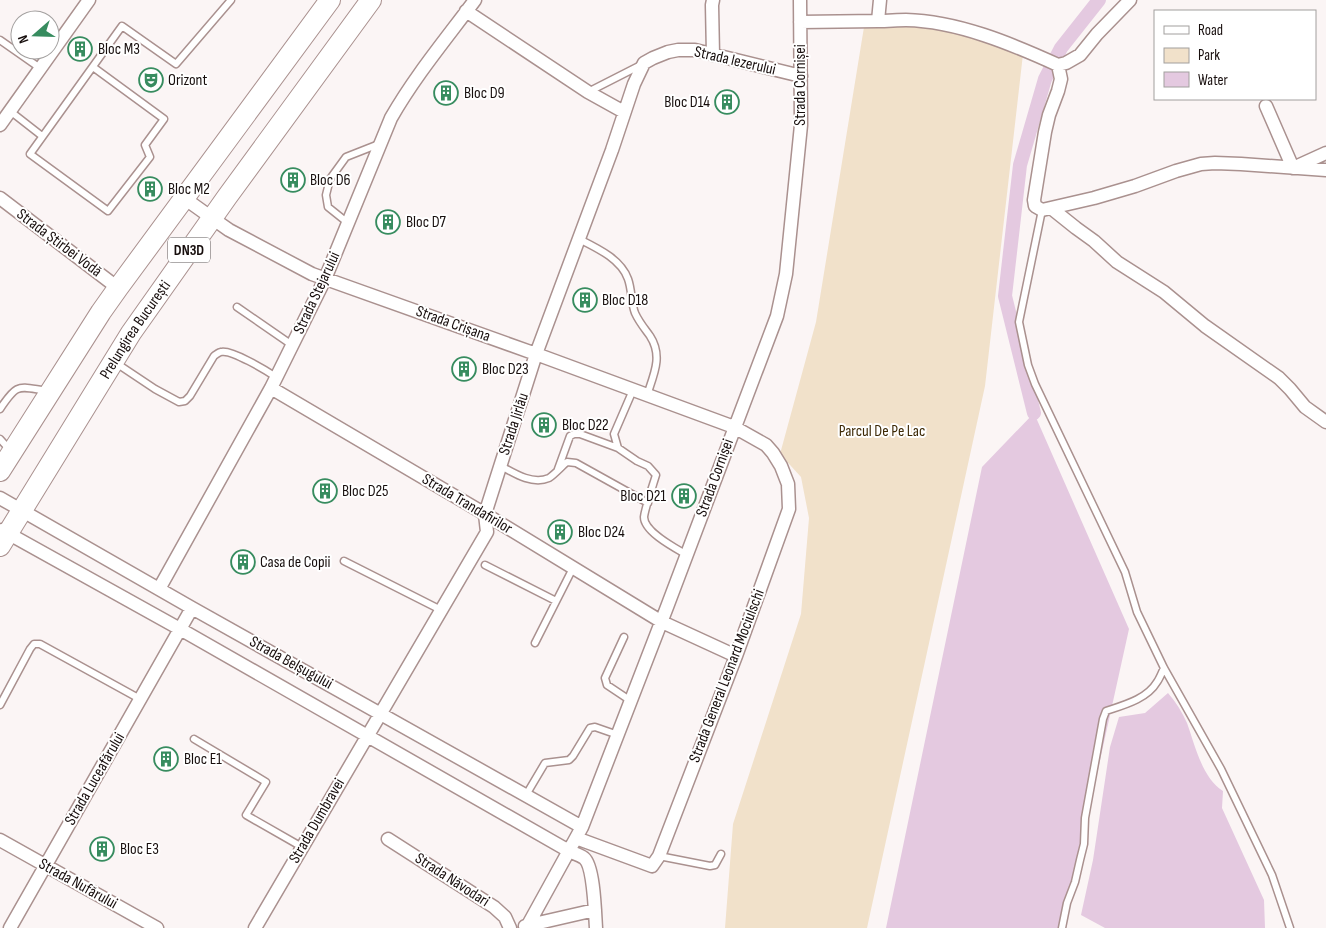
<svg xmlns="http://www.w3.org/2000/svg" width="1326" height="928" font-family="'Sofia Sans Condensed',sans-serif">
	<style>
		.green { fill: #f1e1ca }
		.water { fill: #e4c9e0 }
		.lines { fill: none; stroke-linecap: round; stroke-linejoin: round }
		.canal { stroke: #e4c9e0; stroke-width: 14 }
		.service-casing { stroke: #aa918f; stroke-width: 9 }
		.minor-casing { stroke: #aa918f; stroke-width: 15 }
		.primary-casing { stroke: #aa918f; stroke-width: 22 }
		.service { stroke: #fff; stroke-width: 6 }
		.minor { stroke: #fff; stroke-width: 12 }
		.primary { stroke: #fff; stroke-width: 20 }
		.labels { text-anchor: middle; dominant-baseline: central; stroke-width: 4; stroke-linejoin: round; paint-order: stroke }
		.shield { fill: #fff; stroke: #5d5656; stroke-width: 1 }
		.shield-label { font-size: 15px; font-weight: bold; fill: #170e0d }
		.poi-label { font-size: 16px; fill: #170e0d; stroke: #fff; text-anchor: start }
		.street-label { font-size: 16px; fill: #170e0d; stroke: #fff }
		.park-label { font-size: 16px; fill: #3d2905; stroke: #fff }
	</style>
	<rect width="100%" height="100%" fill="#fbf5f5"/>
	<path class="green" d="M905,24L960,33L1023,54L985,386L867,928H725L733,824L801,614L809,518L801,477L780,454L816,322L864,27Z"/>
	<path class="water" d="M1034,413L1129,629L1063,928H886L982,467Z
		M1168,693C1176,702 1182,712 1187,723C1195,745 1202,778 1223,791L1222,808L1264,900L1265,928H1105L1081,915L1093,860L1110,747L1119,717L1145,713Z"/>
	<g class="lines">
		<path class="canal" d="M1034,413L1005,296L1020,165L1045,79L1061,48L1099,0"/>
		<g class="service-casing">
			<path id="service" d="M0,40L40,68
				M93,67L164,119L145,145L150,157L108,211L30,154L122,26L176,64L231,0
				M588,92L641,65
				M10,111L42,136
				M1042,210L1019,322L1028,365L1035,384L1125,572L1137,612L1164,668L1221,769L1272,875L1290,928
				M348,223L328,207L326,195L330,179L346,157L379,144
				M579,239C597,248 621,259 628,279C632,290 631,303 635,313C639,322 645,329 650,336C663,356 654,374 647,395
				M237,307L292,345
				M116,363L155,389L179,402L185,401L190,396L214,356C217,354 219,352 221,352C231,349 267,371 276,377
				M633,390L614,434L618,448L637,461L648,466L656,475C653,485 645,508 644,517C644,532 675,548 687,555
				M0,409C18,382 18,387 48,391
				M0,439L9,449
				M501,466C515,474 533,485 549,478C554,475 562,466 567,462L576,463L648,503
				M558,469L570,436L574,434H580L618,448
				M344,561L441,610
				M485,565L556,601
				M624,637L605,678L607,685L631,701
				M535,643L573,568
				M0,705L30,649L34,644H40L140,699
				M194,739L266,782L246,815L302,847
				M526,795L545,763L569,760L573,756L590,728L595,727L618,735
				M659,856L710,866L715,865L721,854
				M1062,928L1067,903L1075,882L1080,860L1084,844L1085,818L1103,719L1106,711C1124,705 1147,699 1157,682C1160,678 1162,672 1164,668"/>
		</g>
		<g class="minor-casing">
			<path id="minor" d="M466,11L588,92L624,112
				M878,21C888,21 897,20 906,20C957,21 1012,44 1058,65L1066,63L1080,55L1097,34L1130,0
				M800,22L878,21L880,0
				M713,55L712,5L713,0
				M1058,65L1061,79L1058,91L1049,115L1045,132L1034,200L1035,206L1042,210L1094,198L1135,186L1176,171L1201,164L1215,163L1241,164L1326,170
				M1266,106L1293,168L1326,153
				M0,125L89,0
				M0,198L118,288
				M184,198L212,218L229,230L312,274L536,354L734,427L766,445L773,453L781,466L788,484L789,509L736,656L659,856L652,866L576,838
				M1051,208L1076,228L1094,241L1117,262L1164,292L1205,326L1279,378L1290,389L1305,407L1326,422
				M271,388L485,514L662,622L736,656
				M0,498L192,608L582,827
				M2,530L180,629L569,851C573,853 580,855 584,858C594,866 595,914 596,928
				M159,589L271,388L325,279L391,118C415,76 446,39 475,0
				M388,839L494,907L505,917L510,928
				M0,840L157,928
				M528,925L582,827L667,607L777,316L786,274L801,125L800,0
				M525,926L595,910
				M10,928L192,608
				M255,928L487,532L485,514L536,354L612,150L634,84L644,63L653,58L668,52L678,50H695L801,76"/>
		</g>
		<g class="primary-casing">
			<g id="primary">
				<path d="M0,471L101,312L118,288L330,0"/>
				<path id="s1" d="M0,546L131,333L227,197L371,0"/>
			</g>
		</g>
		<use href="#service" class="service"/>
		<use href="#minor" class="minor"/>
		<use href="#primary" class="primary"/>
	</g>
	<defs>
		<g id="building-ring" transform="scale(1.25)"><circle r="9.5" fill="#fff" stroke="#378c5f" stroke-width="1.5"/><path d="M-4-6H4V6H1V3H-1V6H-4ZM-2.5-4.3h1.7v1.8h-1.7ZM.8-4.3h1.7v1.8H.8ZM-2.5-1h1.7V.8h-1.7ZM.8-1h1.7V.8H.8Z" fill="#378c5f"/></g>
		<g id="theatre-ring" transform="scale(1.25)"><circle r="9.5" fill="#fff" stroke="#378c5f" stroke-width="1.5"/><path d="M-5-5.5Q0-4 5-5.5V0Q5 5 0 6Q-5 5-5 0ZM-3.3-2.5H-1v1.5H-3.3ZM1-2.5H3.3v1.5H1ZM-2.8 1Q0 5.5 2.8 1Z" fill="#378c5f"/></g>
	</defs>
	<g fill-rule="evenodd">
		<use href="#building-ring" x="80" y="49"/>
		<use href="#theatre-ring" x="151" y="80"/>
		<use href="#building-ring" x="446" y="93"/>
		<use href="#building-ring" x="727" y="102"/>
		<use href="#building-ring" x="293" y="180"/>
		<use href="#building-ring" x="150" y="189"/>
		<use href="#building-ring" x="388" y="222"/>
		<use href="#building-ring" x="585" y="300"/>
		<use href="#building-ring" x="464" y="369"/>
		<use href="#building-ring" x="544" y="425"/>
		<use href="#building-ring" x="325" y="491"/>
		<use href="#building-ring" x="684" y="496"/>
		<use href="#building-ring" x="560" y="532"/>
		<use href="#building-ring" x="243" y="562"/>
		<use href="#building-ring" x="166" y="759"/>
		<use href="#building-ring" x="102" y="849"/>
	</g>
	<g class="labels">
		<rect class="shield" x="168" y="237.5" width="42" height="25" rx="4"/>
		<g class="shield-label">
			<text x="189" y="250">DN3D</text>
		</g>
		<g class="poi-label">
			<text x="98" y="49">Bloc M3</text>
			<text x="168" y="80">Orizont</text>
			<text x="464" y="93">Bloc D9</text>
			<text x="710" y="102" text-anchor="end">Bloc D14</text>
			<text x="310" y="180">Bloc D6</text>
			<text x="168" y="189">Bloc M2</text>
			<text x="406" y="222">Bloc D7</text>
			<text x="602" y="300">Bloc D18</text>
			<text x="482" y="369">Bloc D23</text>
			<text x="562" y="425">Bloc D22</text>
			<text x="342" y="491">Bloc D25</text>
			<text x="666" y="496" text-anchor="end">Bloc D21</text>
			<text x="578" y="532">Bloc D24</text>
			<text x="260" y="562">Casa de Copii</text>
			<text x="184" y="759">Bloc E1</text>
			<text x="120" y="849">Bloc E3</text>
		</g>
		<g class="street-label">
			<text transform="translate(735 61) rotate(13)">Strada Iezerului</text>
			<text transform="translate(800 85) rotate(-90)">Strada Cornișei</text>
			<text transform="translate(59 243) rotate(37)">Strada Știrbei Vodă</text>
			<text transform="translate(317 293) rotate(-65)">Strada Stejarului</text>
			<text transform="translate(453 324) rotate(20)">Strada Crișana</text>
			<text stroke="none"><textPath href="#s1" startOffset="255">Prelungirea București</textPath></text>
			<text transform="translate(514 424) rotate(-72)">Strada Jirlău</text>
			<text transform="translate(715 478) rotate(-70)">Strada Cornișei</text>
			<text transform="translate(467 504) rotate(31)">Strada Trandafirilor</text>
			<text transform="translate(291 663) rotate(29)">Strada Belșugului</text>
			<text transform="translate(727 676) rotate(-69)">Strada General Leonard Mociulschi</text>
			<text transform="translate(95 779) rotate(-60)">Strada Luceafărului</text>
			<text transform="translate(317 821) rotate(-60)">Strada Dumbravei</text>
			<text transform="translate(452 880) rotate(33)">Strada Năvodari</text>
			<text transform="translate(78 884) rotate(29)">Strada Nufărului</text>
		</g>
		<g class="park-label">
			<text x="882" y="431">Parcul De Pe Lac</text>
		</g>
	</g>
	<rect x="1154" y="10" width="162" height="90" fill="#ffffff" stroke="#a29f9e"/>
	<rect x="1164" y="26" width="25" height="8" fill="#ffffff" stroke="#a29f9e"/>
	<text x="1198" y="35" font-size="15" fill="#170e0d">Road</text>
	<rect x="1164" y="48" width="25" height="15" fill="#f1e1ca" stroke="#a29f9e"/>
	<text x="1198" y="60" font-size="15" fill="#170e0d">Park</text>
	<rect x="1164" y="72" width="25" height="15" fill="#e4c9e0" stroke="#a29f9e"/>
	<text x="1198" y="85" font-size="15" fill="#170e0d">Water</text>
	<g transform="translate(35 35) rotate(250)"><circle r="24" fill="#ffffff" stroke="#a29f9e"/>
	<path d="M0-4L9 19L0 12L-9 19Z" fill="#378c5f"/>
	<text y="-8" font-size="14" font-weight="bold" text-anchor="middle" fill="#170e0d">N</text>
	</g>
</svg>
